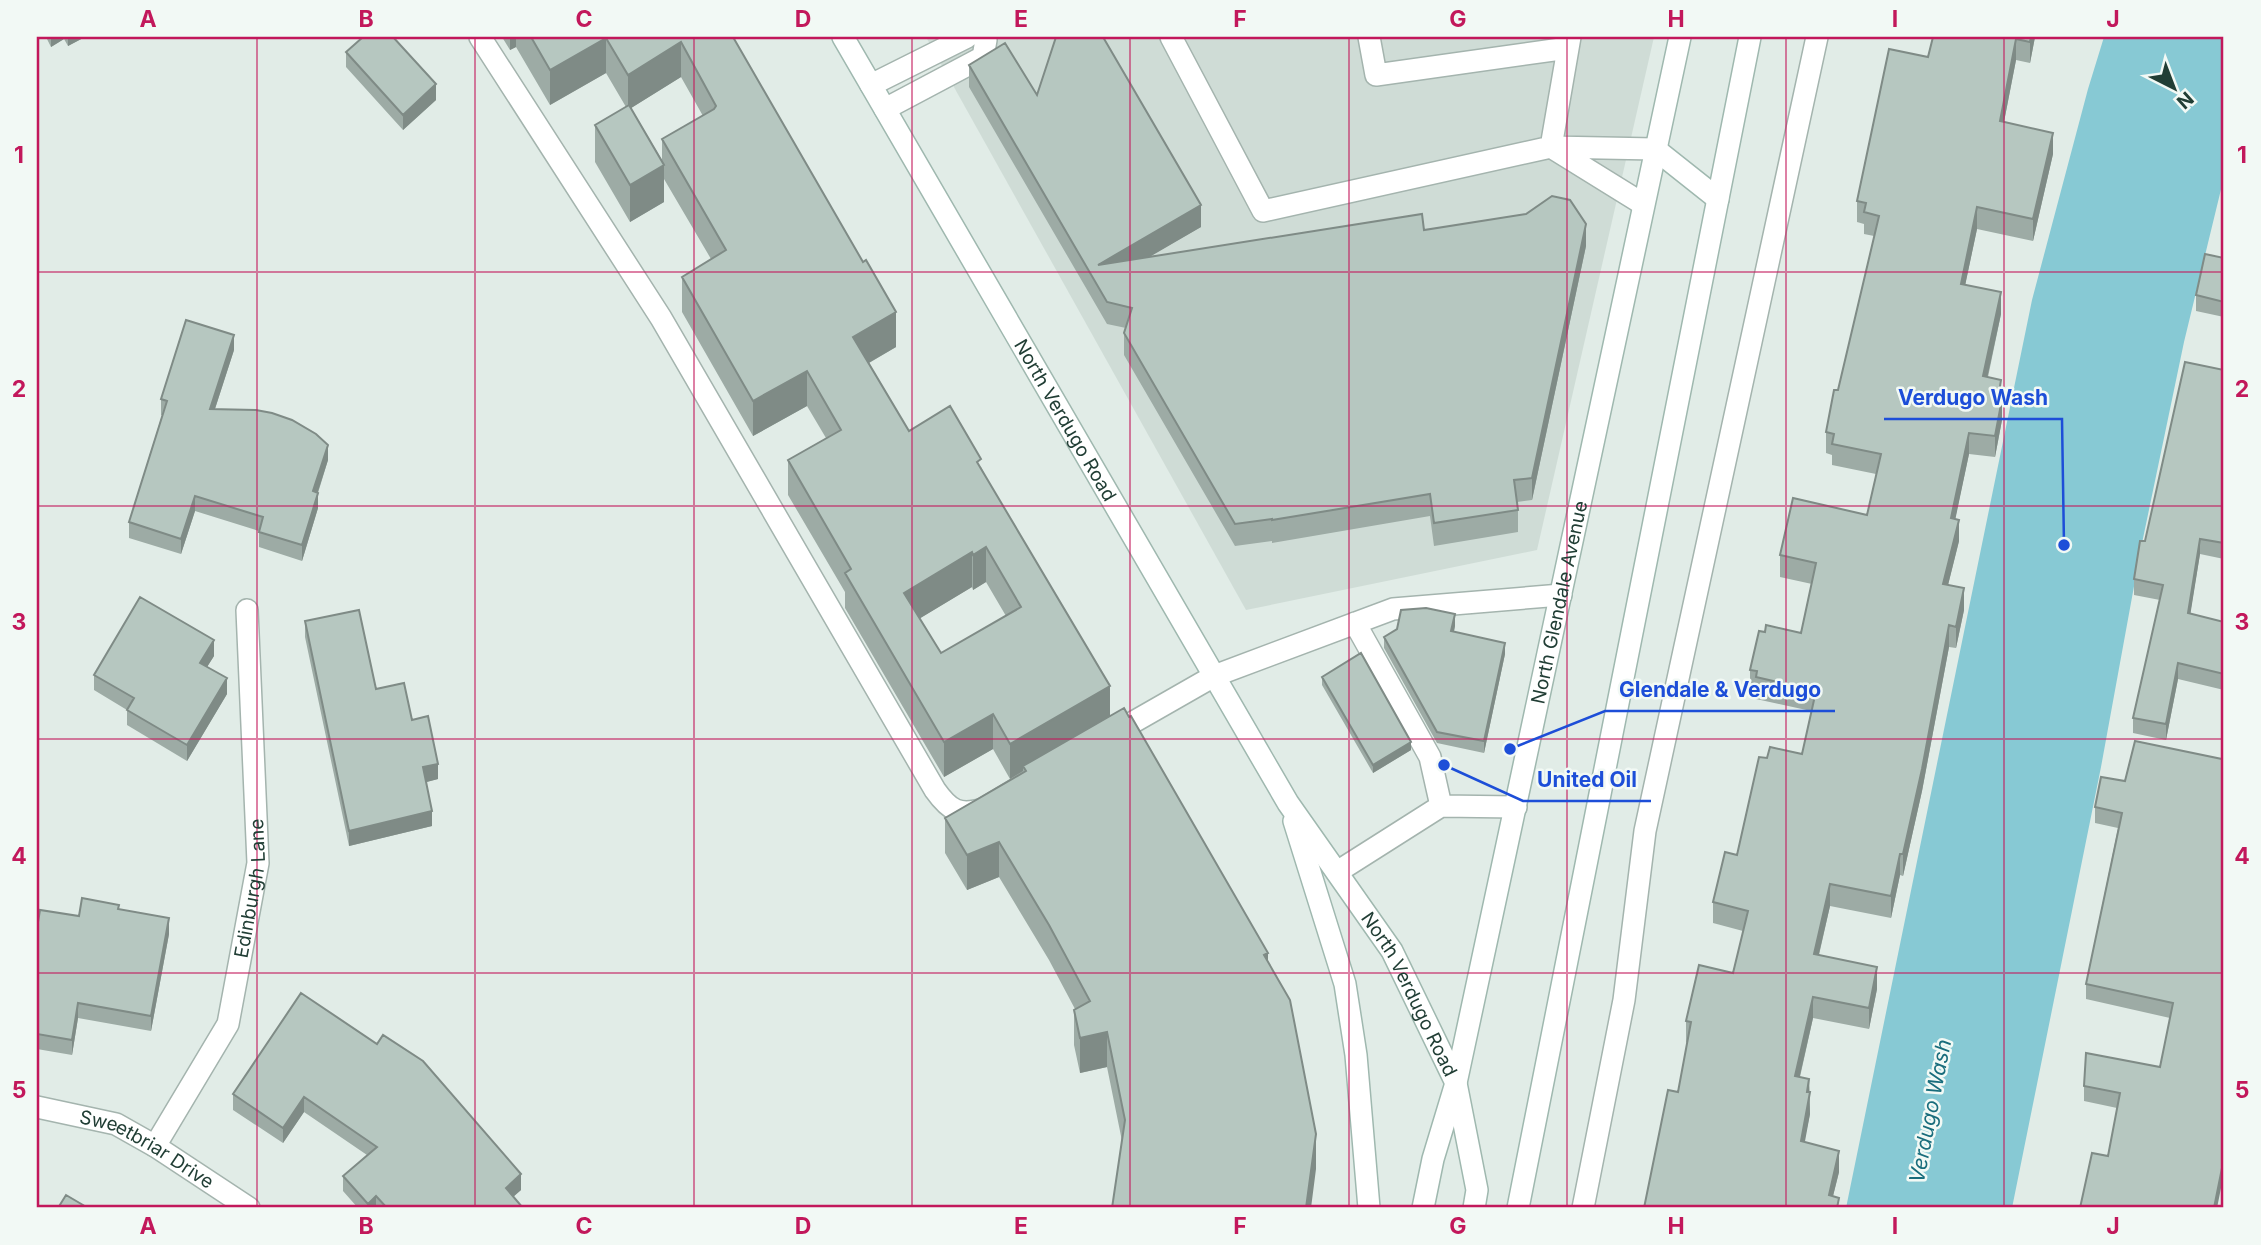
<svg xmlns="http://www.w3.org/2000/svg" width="2261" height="1245" font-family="Inter,sans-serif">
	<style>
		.built { fill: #cfdcd6 }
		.water { fill: #87c9d4 }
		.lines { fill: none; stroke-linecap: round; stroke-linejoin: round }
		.service-casing { stroke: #a4b4ae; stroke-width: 24 }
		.minor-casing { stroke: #a4b4ae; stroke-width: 24 }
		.secondary-casing { stroke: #9fb8af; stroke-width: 24 }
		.service { stroke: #fff; stroke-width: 21 }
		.minor { stroke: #fff; stroke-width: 21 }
		.secondary { stroke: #fff; stroke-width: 21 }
		.wall { fill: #9daba5; fill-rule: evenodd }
		.shaded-wall { fill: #7f8b86 }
		.building { fill: #b6c7c0; stroke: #7f8b86; stroke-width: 2; fill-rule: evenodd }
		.grid { fill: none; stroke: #c2185b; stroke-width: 2; stroke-opacity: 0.55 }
		.labels { text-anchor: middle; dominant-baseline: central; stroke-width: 5; stroke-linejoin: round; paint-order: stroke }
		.street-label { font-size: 19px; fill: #213e35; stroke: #f2f9f5 }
		.water-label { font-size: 21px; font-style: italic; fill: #196d7c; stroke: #f2f9f5 }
		.leader { fill: none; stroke: #1d4ed8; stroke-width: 2.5 }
		.callout-dot { fill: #1d4ed8; stroke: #f2f9f5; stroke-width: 2.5 }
		.callout-label { font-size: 21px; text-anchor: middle; font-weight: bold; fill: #1d4ed8; stroke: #f2f9f5; stroke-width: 5; stroke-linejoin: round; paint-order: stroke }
		.neatline { fill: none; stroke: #c2185b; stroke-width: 2.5 }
		.grid-label { font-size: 23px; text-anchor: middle; font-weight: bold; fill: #c2185b }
	</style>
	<rect width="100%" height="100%" fill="#e1ece7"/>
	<path class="built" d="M926,37H1654L1537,550L1246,610Z"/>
	<path class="water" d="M2104,37H2224V177L2184,342L2141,548L2101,767L2012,1208H1846L2032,300L2088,89Z"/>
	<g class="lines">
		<g class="service-casing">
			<path id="service" d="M480,37L661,318L935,790C950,811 959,816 984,809
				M1171,37L1263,211L1551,147L1570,37
				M1369,37L1376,75L1568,48
				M871,85L967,37
				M885,109L983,57L986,40
				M1643,204L1551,147L1655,149
				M1355,623L1430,757L1441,806
				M1109,736L1214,676L1393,609L1561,595
				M1337,872L1441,806L1516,807"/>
		</g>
		<g class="minor-casing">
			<g id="minor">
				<path id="s1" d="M37,1107L116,1124L155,1146L249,1208"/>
				<path id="s2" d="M155,1146L228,1024L258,863L247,610"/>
				<path d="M1583,1208L1624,1000L1645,831L1817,37"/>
			</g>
		</g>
		<g class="secondary-casing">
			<g id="secondary">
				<path id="s3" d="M843,37L1288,803L1392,951L1456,1083L1477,1190L1474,1208"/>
				<path d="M1655,149L1718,199"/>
				<path d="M1294,821L1345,984L1356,1055L1369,1208"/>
				<path id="s4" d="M1423,1208L1433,1159L1456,1083L1680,37"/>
				<path d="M1518,1208L1750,37"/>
			</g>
		</g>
		<use href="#service" class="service"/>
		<use href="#minor" class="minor"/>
		<use href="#secondary" class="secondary"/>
	</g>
	<path class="wall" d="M46,37H85L68,46L64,39L51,47Z
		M502,37H733L896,347L869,363L909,431L981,467L1110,716L1268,963L1316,1169L1122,1141L1107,1067L1080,1073L1074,1045V1010L1075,1009L1049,960L999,877L967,890L945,853V818L1023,771L1010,779L993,749L944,777L845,608V592L788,495V460L826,438L807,406L753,436L682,312V277L711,259L664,179V202L630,222L595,162V125L626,107L606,73L550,105L516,47L510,50ZM681,77L703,116L662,139V160L631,108ZM986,582L1006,616L941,653L920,618L972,587L973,590Z
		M1933,37H2035L2030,63L2016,60L2004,122L2053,154L2033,241L1977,229L1965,285L2001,314L1988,377L2001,399L2002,420L1995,457L1969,454L1955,519L1959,541L1948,585L1964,610L1956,648L1949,647L1922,791L1903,876L1900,875L1891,918L1830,906L1819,955L1877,989L1869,1029L1813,1018L1800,1077L1809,1079L1810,1114L1804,1142L1839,1172L1833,1196L1839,1208L1678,1092L1687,1043L1686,1042V1021L1733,973L1743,931L1713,923V902L1737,855L1767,758L1802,754L1811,711L1756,699V692L1750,691V670L1765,632L1801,633L1812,584L1780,577V555L1867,515L1876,474L1832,465V455L1826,453V432L1838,390L1874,236L1864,234V224L1857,222V201L1928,57Z
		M346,52L436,100L403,130L346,67Z
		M969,65L1037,95L1201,227L1150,256L1424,230L1586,246L1532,500L1517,502L1518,510V532L1434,546L1430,516L1272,543V541L1235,546L1124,355V333L1126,328L1107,324L969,87Z
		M2224,258V317L2196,311V295Z
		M234,350L215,409L328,460L318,493V508L302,561L259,547V531L195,511L181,554L129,538V522L162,415H161V399Z
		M2224,370V559L2200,554L2190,614L2224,622V690L2178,679L2166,740L2133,733V718L2160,600L2134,595V579L2145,541Z
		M305,621L376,689L412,720L438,779L426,782L432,826L349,846L305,637Z
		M1455,626L1454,632L1505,654L1484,753L1437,743L1384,648V637Z
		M214,656L207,667L227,694L187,761L127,725V710L94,690V675Z
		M1322,677L1411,750L1373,773L1322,685Z
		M2224,749V1183L2108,1156L2117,1108L2084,1101V1086L2160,1067L2170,1018L2086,999V984L2118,828L2095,823V807L2125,781L2222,759Z
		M119,910L169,934L151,1031L78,1018L72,1055L37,1049V928L79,916Z
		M301,993L521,1190L513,1197L523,1208H358L343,1191V1176L367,1155L304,1112L283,1143L233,1110V1094Z"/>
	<path class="shaded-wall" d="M51,37H64V39L51,47Z
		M68,37H85L68,46Z
		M510,37H516V47L510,50Z
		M2031,37H2035L2030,63V42Z
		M606,38V73L550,105V70Z
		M2016,39V60L2000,142V121Z
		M681,42V77L628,110V75Z
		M436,84V100L403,130V115Z
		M2053,133V154L2033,241V219Z
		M664,165V202L630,222V185Z
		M1201,205V227L1098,287V265Z
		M1977,207V229L1961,305V284Z
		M1586,224V246L1532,500V478Z
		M2001,292V314L1983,397V376Z
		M896,312V347L853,372V337Z
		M234,335V350L210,424V409Z
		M807,371V406L753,436V401Z
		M2001,380V401L1998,399Z
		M2002,399V420L1995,457V436Z
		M1969,433V454L1951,540V518Z
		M328,445V460L313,507V491Z
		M318,493V508L302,561V545Z
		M195,496V511L181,554V539Z
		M1959,520V541L1943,605V584Z
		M2200,539V554L2188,629V613Z
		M986,547V582L973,590V555Z
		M972,552V587L904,628V593Z
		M1964,588V610L1956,648V627Z
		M1455,614V626L1451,643V631Z
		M1949,625V647L1922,791L1903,876V854Z
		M214,640V656L200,678V663Z
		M1505,643V654L1484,753V741Z
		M2178,663V679L2166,740V724Z
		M227,678V694L187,761V745Z
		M1110,686V721L1023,766V771L1010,779V744Z
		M993,714V749L944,777V742Z
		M1411,742V750L1373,773V765Z
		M438,764V779L423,783V767Z
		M432,811V826L349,846V831Z
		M999,842V877L967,890V855Z
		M1900,854V875L1891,918V896Z
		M1830,884V906L1814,975V954Z
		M169,918V934L151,1031V1016Z
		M1268,953V988L1264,955Z
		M1877,967V989L1869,1029V1008Z
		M1813,997V1018L1795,1097V1076Z
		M78,1003V1018L72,1055V1040Z
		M1107,1032V1067L1080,1073V1038Z
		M1809,1079L1810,1114L1801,1163V1141Z
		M304,1097V1112L283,1143V1128Z
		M1316,1134V1169L1311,1208H1306Z
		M1839,1151V1172L1830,1208L1829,1195Z
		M2222,1168V1183L2217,1208H2214Z
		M521,1174V1190L506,1203V1188Z
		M376,1196V1208H368V1204Z"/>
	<path class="building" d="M363,37H393L436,84L403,115L346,52Z
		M531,37H733L863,262L866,260L896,312L853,337L909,431L950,406L981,459L977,462L1110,686L1010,744L993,714L944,742L845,573L851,569L788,460L841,430L807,371L753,401L682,277L726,250L662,139L714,109L716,106L681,42L628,75L606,38L550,70ZM986,547L1021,607L941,653L904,593L972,552L973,555Z
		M1056,37H1103L1201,205L1098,265L1422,214L1424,230L1526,214L1552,196L1570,200L1586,224L1532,478L1514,480L1518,510L1434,523L1430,494L1272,520V519L1235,524L1124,333L1132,308L1107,302L969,65L1005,43L1037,95Z
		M1933,37H2031L2030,42L2016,39L2000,121L2053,133L2033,219L1977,207L1961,284L2001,292L1983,376L2001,380L1998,399H2002L1995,436L1969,433L1951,518L1959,520L1943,584L1964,588L1956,627L1949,625L1922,769L1903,854H1900L1891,896L1830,884L1814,954L1877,967L1869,1008L1813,997L1795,1076L1809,1079L1807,1092H1810L1801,1141L1839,1151L1829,1195L1839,1198L1837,1208H1644L1668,1090L1678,1092L1691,1022L1686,1021L1699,965L1733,973L1748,911L1713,902L1725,852L1737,855L1759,757L1767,758L1770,747L1802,754L1816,691L1756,677L1757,671L1750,670L1759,631L1765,632L1766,625L1801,633L1816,563L1780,555L1793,498L1867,515L1881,454L1832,444L1834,434L1826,432L1834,390H1838L1879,216L1864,212L1866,203L1857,201L1889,49L1928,57Z
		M629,105L664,165L630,185L595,125Z
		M2205,254L2224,258V302L2196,295Z
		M186,320L234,335L210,409L256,410L272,413L292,420L316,434L328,445L313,491L318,493L302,545L259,532L263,517L195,496L181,539L129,522L167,401L161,399Z
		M2185,362L2224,370V543L2200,539L2188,613L2224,622V674L2178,663L2166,724L2133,718L2163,585L2134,579L2140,541H2145Z
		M140,597L214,640L200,663L227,678L187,745L127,710L134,698L94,675Z
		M1426,608L1455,614L1451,631L1505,643L1484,741L1437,732L1384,637L1397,629L1401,610Z
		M359,610L376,689L404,683L412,720L428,716L438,764L423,767L432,811L349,831L305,621Z
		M1361,653L1411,742L1373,765L1322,677Z
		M1124,708L1129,717L1131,716L1268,953L1264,955L1290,1000L1316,1134L1306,1208H1112L1125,1120L1107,1032L1080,1038L1074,1010L1090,1001L1049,925L999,842L967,855L945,818L1026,771L1023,766Z
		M2135,741L2222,759L2224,749V1168H2222L2214,1208H2080L2092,1153L2108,1156L2120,1093L2084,1086L2086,1053L2160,1067L2173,1003L2086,984L2122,813L2095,807L2101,777L2125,781Z
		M82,898L119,905L118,909L169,918L151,1016L78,1003L72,1040L37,1034V928L40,910L79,916Z
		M301,993L377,1044L383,1035L423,1061L521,1174L506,1188L523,1208H387L376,1196L368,1204L343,1176L377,1147L304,1097L283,1128L233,1094Z
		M66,1195L88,1208H58Z"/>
	<path class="grid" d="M257,37V1208M475,37V1208M694,37V1208M912,37V1208M1130,37V1208M1349,37V1208M1567,37V1208M1786,37V1208M2004,37V1208M37,272H2224M37,506H2224M37,739H2224M37,973H2224"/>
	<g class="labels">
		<g class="street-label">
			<text stroke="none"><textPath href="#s3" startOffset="443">North Verdugo Road</textPath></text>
			<text stroke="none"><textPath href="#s4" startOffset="621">North Glendale Avenue</textPath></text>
			<text stroke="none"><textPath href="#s2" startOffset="280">Edinburgh Lane</textPath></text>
			<text stroke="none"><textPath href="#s3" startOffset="1113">North Verdugo Road</textPath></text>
			<text stroke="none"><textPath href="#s1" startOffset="119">Sweetbriar Drive</textPath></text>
		</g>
		<g class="water-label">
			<text transform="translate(1930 1111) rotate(-79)">Verdugo Wash</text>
		</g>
	</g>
	<path class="leader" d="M2064 545L2062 419H1884M1510 749L1605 711H1835M1444 765L1523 801H1651"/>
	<g class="callout-dot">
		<circle cx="2064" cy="545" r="7"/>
		<circle cx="1510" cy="749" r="7"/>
		<circle cx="1444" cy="765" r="7"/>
	</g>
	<g class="callout-label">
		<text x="1973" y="405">Verdugo Wash</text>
		<text x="1720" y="697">Glendale &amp; Verdugo</text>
		<text x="1587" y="787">United Oil</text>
	</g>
	<rect width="2261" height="1245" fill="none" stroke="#f2f9f5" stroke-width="77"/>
	<g transform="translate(2174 88) rotate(138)" stroke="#f2f9f5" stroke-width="5" paint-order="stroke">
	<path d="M0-5L12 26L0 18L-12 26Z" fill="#213e35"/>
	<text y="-10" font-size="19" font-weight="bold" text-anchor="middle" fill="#213e35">N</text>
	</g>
	<rect x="38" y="38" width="2184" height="1168" class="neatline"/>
	<g class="grid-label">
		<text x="148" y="27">A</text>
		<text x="366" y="27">B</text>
		<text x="584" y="27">C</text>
		<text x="803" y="27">D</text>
		<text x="1021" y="27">E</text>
		<text x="1240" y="27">F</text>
		<text x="1458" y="27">G</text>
		<text x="1676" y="27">H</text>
		<text x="1895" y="27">I</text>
		<text x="2113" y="27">J</text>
		<text x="19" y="163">1</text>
		<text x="2242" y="163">1</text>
		<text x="19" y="397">2</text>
		<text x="2242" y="397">2</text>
		<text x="19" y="630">3</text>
		<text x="2242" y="630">3</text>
		<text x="19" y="864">4</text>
		<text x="2242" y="864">4</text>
		<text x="19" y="1098">5</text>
		<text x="2242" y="1098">5</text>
		<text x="148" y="1234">A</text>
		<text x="366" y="1234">B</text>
		<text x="584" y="1234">C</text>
		<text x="803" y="1234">D</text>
		<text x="1021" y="1234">E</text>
		<text x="1240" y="1234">F</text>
		<text x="1458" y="1234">G</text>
		<text x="1676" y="1234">H</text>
		<text x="1895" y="1234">I</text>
		<text x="2113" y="1234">J</text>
	</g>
</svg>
